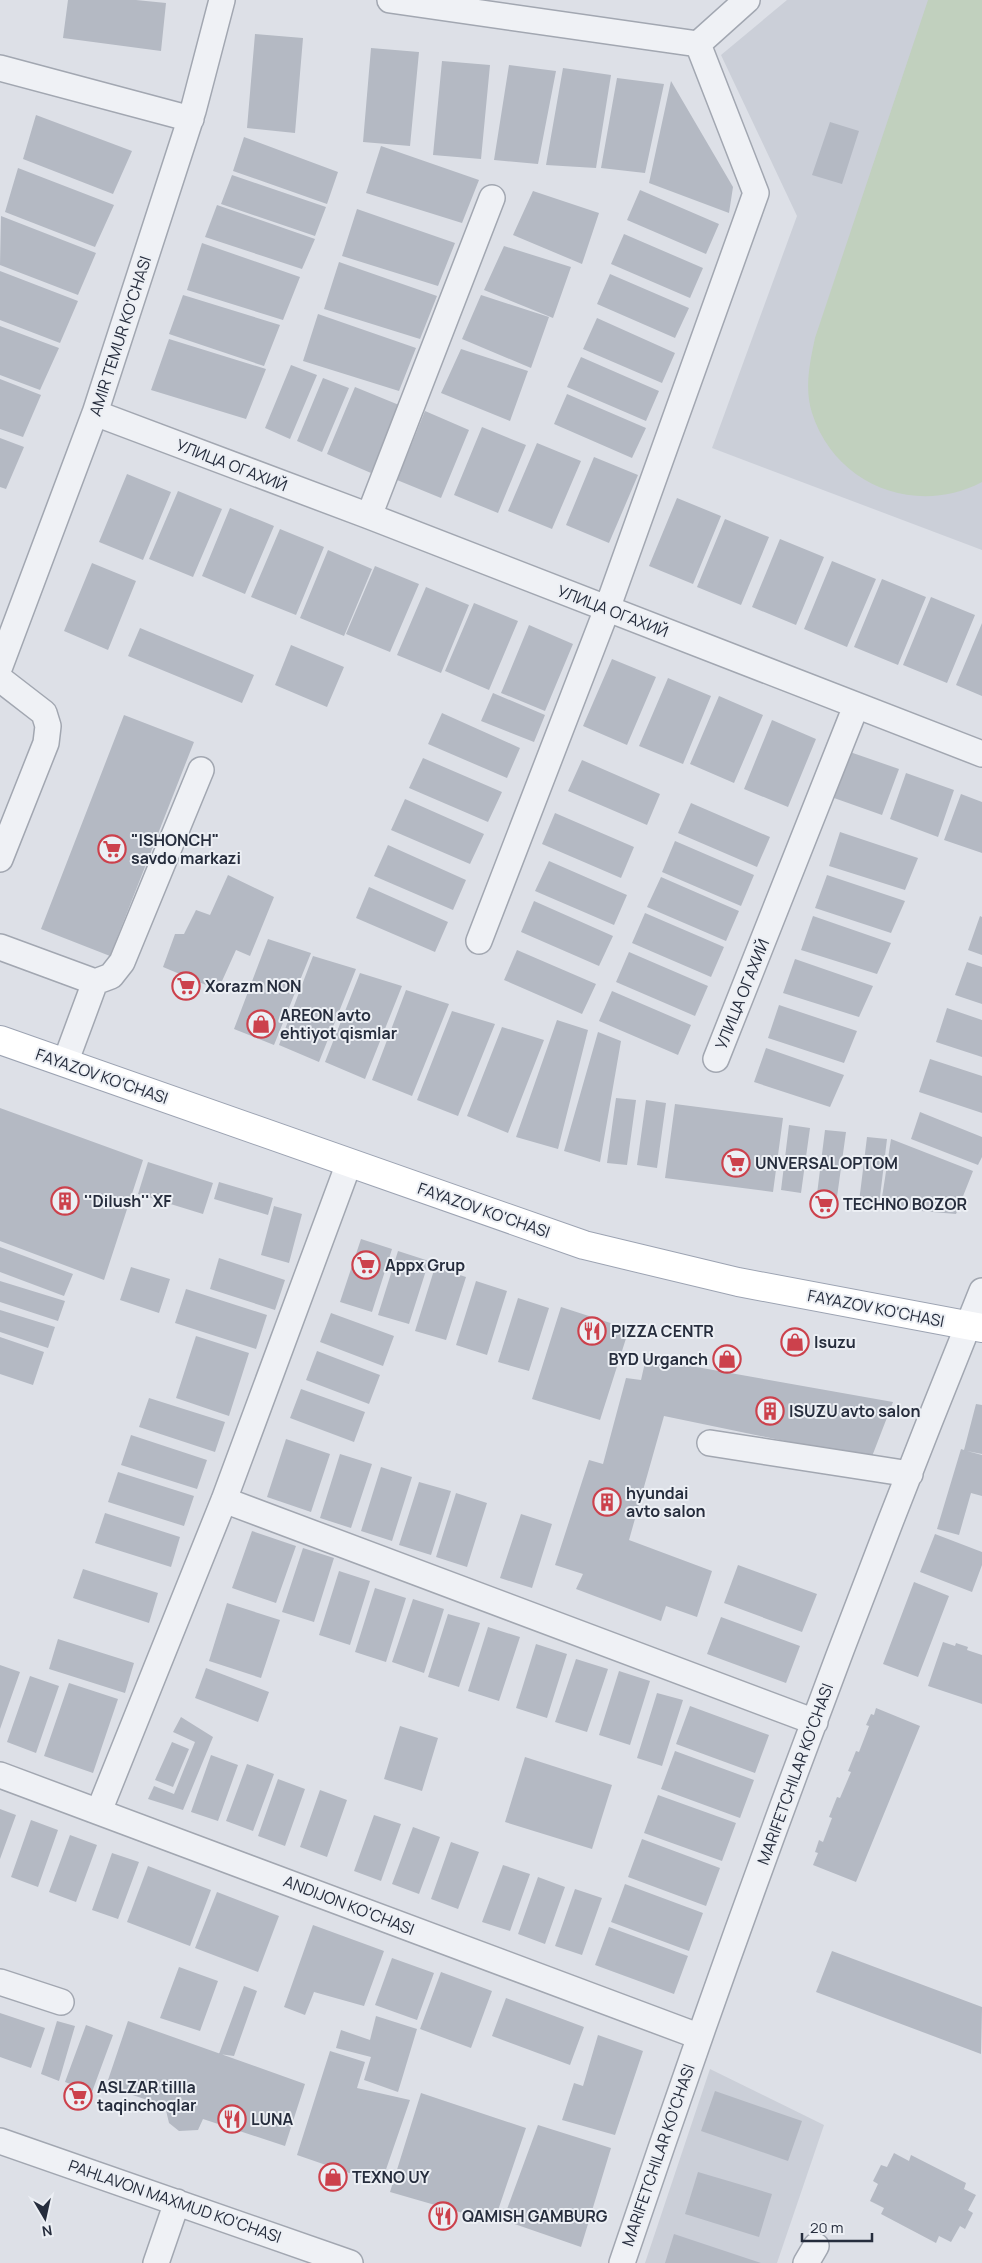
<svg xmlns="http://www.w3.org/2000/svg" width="982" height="2263" font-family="Manrope,sans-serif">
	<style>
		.built { fill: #cbcfd8 }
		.green { fill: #c1d0be }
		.building { fill: #b4b9c3 }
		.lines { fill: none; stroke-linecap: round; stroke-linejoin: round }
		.minor-casing { stroke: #a2a7b1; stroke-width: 28 }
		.major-casing { stroke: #9ca3b2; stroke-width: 30 }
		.minor { stroke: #eff1f5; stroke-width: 25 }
		.major { stroke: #fff; stroke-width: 28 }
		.labels { text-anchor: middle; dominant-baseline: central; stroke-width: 4; stroke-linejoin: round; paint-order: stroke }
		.street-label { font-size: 16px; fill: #262d3d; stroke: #eceff4 }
		.poi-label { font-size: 16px; font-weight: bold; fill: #262d3d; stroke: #eceff4; text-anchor: start }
	</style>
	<rect width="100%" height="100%" fill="#dde0e7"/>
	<path class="built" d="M787,0H982V550L712,448L797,216L721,55Z
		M710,2069L824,2125L777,2263H645Z"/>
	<path class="green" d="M928,0H982V482C916,517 835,485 812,413C804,388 810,362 815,338Z"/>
	<path class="building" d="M68,0H136L166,3L161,51L63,38Z
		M255,34L303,38L295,133L247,128Z
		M371,48L419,52L410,146L363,142Z
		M442,61L490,65L481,159L433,155Z
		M509,65L556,71L538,164L494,160Z
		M563,68L611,75L596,168L546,165Z
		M617,78L664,84L645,173L601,168Z
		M671,81L733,187L729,213L649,183Z
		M36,115L132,151L113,194L23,159Z
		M830,122L859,131L842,184L812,175Z
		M244,137L338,172L327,204L233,171Z
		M381,146L479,180L462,223L366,193Z
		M18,168L114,205L95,247L5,212Z
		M232,175L326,207L315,236L221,204Z
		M640,190L719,224L706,254L627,220Z
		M533,191L599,213L582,264L513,235Z
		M217,205L315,239L302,269L205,237Z
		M357,209L455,243L438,286L342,256Z
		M1,216L96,253L78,295L0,265Z
		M624,234L703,268L690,298L611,264Z
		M202,243L300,277L283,320L187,290Z
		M504,246L571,267L553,318L484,290Z
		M339,262L437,296L420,339L324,309Z
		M0,271L78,301L60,343L0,320Z
		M610,274L689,308L675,338L597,304Z
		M183,295L280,325L264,366L169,334Z
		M481,295L549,317L531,368L462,339Z
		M318,314L416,348L399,391L303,361Z
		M597,318L675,353L662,383L583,349Z
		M0,326L59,348L40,390L0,375Z
		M169,339L266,369L246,419L151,390Z
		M461,349L528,371L510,421L441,393Z
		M581,357L659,391L646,421L567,387Z
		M291,365L317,375L290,439L265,428Z
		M323,378L349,388L322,452L297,441Z
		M0,379L41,395L23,437L0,429Z
		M355,387L399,405L371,473L327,454Z
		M567,394L646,428L632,458L554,424Z
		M425,411L469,430L441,498L397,480Z
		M482,427L526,445L498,513L454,495Z
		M0,438L24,447L6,489L0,487Z
		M537,443L581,461L552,529L508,511Z
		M594,457L638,475L609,543L566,525Z
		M127,474L171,492L143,560L99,542Z
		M178,491L222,509L193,577L149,559Z
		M677,498L721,516L693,584L649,566Z
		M230,508L274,526L245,594L202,576Z
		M725,519L769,537L741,605L697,587Z
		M280,529L324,547L296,615L251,597Z
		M780,539L824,557L796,625L752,607Z
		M328,550L372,569L344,636L300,618Z
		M832,561L876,579L847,647L804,629Z
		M92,563L136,581L108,650L64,631Z
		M375,566L419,584L390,652L346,634Z
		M882,579L926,597L898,665L854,647Z
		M426,587L469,605L441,673L397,655Z
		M931,597L975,615L947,683L903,665Z
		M474,603L518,621L489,690L445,671Z
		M982,623V696L956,685Z
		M529,625L573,644L545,711L501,693Z
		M140,628L254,675L242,703L128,656Z
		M291,645L344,667L327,707L275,685Z
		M612,659L656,677L627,745L583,726Z
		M668,678L711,696L683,764L639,746Z
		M493,693L545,715L534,742L481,721Z
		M719,696L763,715L734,783L690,764Z
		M442,713L520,748L507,778L428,744Z
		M124,715L194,742L110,956L41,929Z
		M772,720L816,739L788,807L744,789Z
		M850,752L899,769L882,815L834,798Z
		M423,758L502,792L488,822L409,788Z
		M582,760L660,794L647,825L568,791Z
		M906,773L954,790L938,837L890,819Z
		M961,794L982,802V853L944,840Z
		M405,799L484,834L470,864L391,830Z
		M691,803L770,837L757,867L678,833Z
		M555,813L634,847L621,878L542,844Z
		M840,832L918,858L905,890L829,866Z
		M675,841L754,875L741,906L662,872Z
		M388,845L466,880L453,910L374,876Z
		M549,861L627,895L614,925L535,891Z
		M228,875L274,897L250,956L236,950L218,990L163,967L175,934H184L196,910L210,915Z
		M827,875L905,901L891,933L815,908Z
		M661,877L739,911L726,941L647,907Z
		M369,887L448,922L435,952L356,918Z
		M534,901L613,936L599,966L521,932Z
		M645,913L724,947L711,977L632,943Z
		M813,916L891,943L877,974L801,950Z
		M980,916L982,917V955L968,950Z
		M268,939L311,953L274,1045L234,1029Z
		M517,950L596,984L582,1014L504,980Z
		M629,952L708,986L695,1016L616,982Z
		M313,956L356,969L319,1062L279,1045Z
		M795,959L873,986L859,1017L783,993Z
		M967,962L982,967V1004L955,995Z
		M360,973L402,986L365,1079L325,1062Z
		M406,990L449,1004L412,1096L372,1080Z
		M612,991L691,1025L678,1055L599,1021Z
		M779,1005L857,1031L844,1063L768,1038Z
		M947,1008L982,1020V1057L936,1042Z
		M452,1011L495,1024L458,1116L417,1100Z
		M557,1020L588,1030L558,1149L516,1137Z
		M502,1027L544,1040L508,1133L467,1116Z
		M598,1032L621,1041L600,1162L564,1151Z
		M766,1048L844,1075L830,1107L754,1082Z
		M930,1059L982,1076V1113L919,1092Z
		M616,1098L636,1100L627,1165L607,1163Z
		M646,1100L666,1103L657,1168L637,1165Z
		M675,1104L783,1118L773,1192L665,1178Z
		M0,1108L143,1160L104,1280L0,1241Z
		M920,1112L982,1137V1157L978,1165L911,1139Z
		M789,1125L810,1128L801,1193L781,1190Z
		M825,1130L846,1132L837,1197L817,1194Z
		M867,1137L887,1139L879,1205L859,1202Z
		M891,1139L973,1171L956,1214L921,1211L881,1204Z
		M148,1162L213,1183L203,1214L138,1194Z
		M219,1182L273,1198L268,1215L214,1199Z
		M274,1206L302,1214L289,1263L261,1255Z
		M361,1239L392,1249L372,1312L340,1302Z
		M0,1247L73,1274L64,1296L0,1272Z
		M398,1251L429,1261L409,1324L378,1315Z
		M219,1258L285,1280L275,1310L210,1289Z
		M131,1267L170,1279L159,1313L120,1300Z
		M435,1267L466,1277L446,1340L415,1331Z
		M0,1281L65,1301L58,1321L0,1302Z
		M476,1281L507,1291L487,1355L456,1345Z
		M186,1289L267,1315L256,1349L175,1323Z
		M518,1298L549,1308L529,1371L498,1362Z
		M561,1307L629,1329L600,1420L532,1399Z
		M0,1310L55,1327L48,1348L0,1332Z
		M331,1313L394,1336L383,1366L320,1342Z
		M196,1336L249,1353L229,1416L176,1398Z
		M0,1337L44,1352L33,1385L0,1374Z
		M317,1351L380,1375L369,1404L306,1380Z
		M646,1358L893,1402L871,1459L664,1416L629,1540L712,1571L697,1617L666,1606L661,1621L576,1589L583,1574L555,1565L589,1460L603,1464L626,1378L641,1380Z
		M301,1389L365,1412L354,1442L290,1418Z
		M149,1398L225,1422L215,1452L139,1427Z
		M976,1404L982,1405V1454L967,1451L982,1455V1496L971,1493L959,1535L937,1529L961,1449L964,1450Z
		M131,1435L207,1460L197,1489L121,1465Z
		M286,1439L330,1454L311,1512L267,1497Z
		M340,1454L372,1464L351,1528L320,1518Z
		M381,1467L412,1477L392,1541L361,1531Z
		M118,1472L194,1496L184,1526L108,1502Z
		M419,1482L451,1491L431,1555L399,1545Z
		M456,1493L487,1503L467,1567L436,1557Z
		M105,1513L180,1537L171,1567L95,1543Z
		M521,1514L552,1524L532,1588L500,1578Z
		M252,1531L296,1546L276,1603L232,1588Z
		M935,1534L982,1552V1565L972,1592L920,1572Z
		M303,1548L334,1558L314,1622L282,1612Z
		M738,1565L817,1594L802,1632L724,1603Z
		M83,1569L158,1593L149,1623L73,1598Z
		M339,1571L370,1581L350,1645L319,1635Z
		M914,1582L949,1596L918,1677L883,1664Z
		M375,1588L406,1598L386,1662L355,1652Z
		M413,1599L444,1609L424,1673L392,1662Z
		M227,1603L280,1620L261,1678L209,1661Z
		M448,1614L480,1623L459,1687L428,1677Z
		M721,1617L800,1646L786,1683L707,1654Z
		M488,1627L520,1637L499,1701L468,1691Z
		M58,1639L134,1663L125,1693L49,1669Z
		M943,1642L955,1646L956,1643L968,1647L967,1650L982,1655V1704L928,1686Z
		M536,1644L567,1654L547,1718L516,1708Z
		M576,1659L608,1669L587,1732L555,1722Z
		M0,1665L20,1672L0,1729Z
		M206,1668L269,1692L258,1722L195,1698Z
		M619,1671L650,1681L630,1745L599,1735Z
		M30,1676L59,1686L36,1753L7,1742Z
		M69,1683L118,1699L93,1773L44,1756Z
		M657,1693L683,1700L662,1766L637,1758Z
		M690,1706L769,1735L755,1773L676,1744Z
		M876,1708L920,1726L856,1882L813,1865L818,1853L815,1852L819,1840L823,1842L832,1818L829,1817L837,1797L840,1798L851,1772L848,1771L856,1751L859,1752L869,1726L866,1725L871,1714L874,1715Z
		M181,1717L213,1737L183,1810L148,1799L154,1786L174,1794L195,1742L173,1732Z
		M400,1726L438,1738L422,1791L384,1779Z
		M172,1742L189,1749L173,1787L155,1780Z
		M675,1751L754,1780L740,1818L661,1789Z
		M211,1755L238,1765L218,1821L191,1812Z
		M525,1757L612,1785L592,1849L505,1822Z
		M247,1764L274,1774L253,1831L226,1821Z
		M278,1779L305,1789L285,1846L258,1836Z
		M320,1790L347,1800L327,1857L300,1847Z
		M658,1795L736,1823L722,1861L644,1833Z
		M0,1809L16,1815L0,1859Z
		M374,1815L401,1824L381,1881L354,1871Z
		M31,1820L58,1830L38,1887L11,1877Z
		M413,1827L440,1837L419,1894L392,1884Z
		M70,1835L97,1845L76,1902L49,1892Z
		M642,1839L720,1868L706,1906L628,1877Z
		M451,1842L479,1852L458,1909L431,1899Z
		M112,1853L139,1862L118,1919L92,1910Z
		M503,1865L530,1874L510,1931L482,1922Z
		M148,1866L211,1890L190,1946L127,1922Z
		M538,1877L565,1887L545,1944L518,1934Z
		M625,1884L703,1913L689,1951L611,1922Z
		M575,1889L602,1898L582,1955L555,1946Z
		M217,1892L279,1916L258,1972L195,1948Z
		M313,1925L384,1951L364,2006L314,1992L305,2015L284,2007Z
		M609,1927L688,1956L674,1994L595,1965Z
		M832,1951L982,2007L981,2054L816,1992Z
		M392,1958L434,1973L417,2020L375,2005Z
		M179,1967L218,1981L200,2031L160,2018Z
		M441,1972L492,1991L471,2048L420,2029Z
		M244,1986L257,1991L234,2056L219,2054Z
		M506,1998L584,2027L570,2065L492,2036Z
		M0,2013L45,2028L31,2068L0,2057Z
		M376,2016L417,2029L398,2092L364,2080L371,2057L336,2048L341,2030L370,2040Z
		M57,2021L75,2026L59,2081L41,2074Z
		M128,2021L305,2084L285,2146L203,2119L198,2130L179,2131L169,2123L165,2106L106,2086Z
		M86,2025L113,2035L92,2092L65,2082Z
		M598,2035L643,2051L615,2135L562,2120L574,2083L583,2086Z
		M330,2051L365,2062L357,2088L410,2100L381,2184L297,2155Z
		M715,2091L802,2121L788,2161L701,2131Z
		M421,2093L526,2128L494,2222L390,2192Z
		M538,2125L611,2148L581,2247L503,2220Z
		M894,2153L909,2161L911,2155L966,2183L964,2189L976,2195L968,2210L973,2213L965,2229L960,2226L951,2242L939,2236L936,2243L881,2214L884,2208L870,2201L878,2184L873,2181L881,2165L887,2167Z
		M698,2172L772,2194L759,2237L685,2214Z
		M674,2234L761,2263H665Z"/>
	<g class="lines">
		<g class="minor-casing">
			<path id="minor" d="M390,0L698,44L756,193L607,609L479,941
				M698,44L747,0
				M0,68L191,119
				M95,413L369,516L982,754
				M369,516L492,198
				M0,666L95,413L193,111L222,0
				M0,679L44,713L48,726L46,743L0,859
				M0,947L95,982L111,976L122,962L201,770
				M716,1059L856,706
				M65,1063L95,982
				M710,1443L910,1474
				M224,1500L815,1722
				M0,1775L698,2036
				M99,1811L224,1500L349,1163
				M0,1982L61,2002
				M0,2141L350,2263
				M156,2263L177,2202
				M622,2263C732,1936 852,1611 982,1291
				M806,2263L816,2246"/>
		</g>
		<g class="major-casing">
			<path id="major" d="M0,1040L584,1245L738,1282L982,1328"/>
		</g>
		<use href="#minor" class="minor"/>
		<use href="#major" class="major"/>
	</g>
	<defs>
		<g id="supermarket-ring" transform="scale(1.4375)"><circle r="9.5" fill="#eceff4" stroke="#cc414c" stroke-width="1.5"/><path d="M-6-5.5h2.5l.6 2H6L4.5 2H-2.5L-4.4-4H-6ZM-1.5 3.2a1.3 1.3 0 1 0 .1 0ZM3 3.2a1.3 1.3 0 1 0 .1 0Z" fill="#cc414c"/></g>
		<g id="shop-ring" transform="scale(1.4375)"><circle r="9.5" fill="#eceff4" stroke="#cc414c" stroke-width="1.5"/><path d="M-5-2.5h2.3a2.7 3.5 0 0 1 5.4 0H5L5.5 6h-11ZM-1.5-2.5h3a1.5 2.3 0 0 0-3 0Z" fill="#cc414c"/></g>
		<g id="building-ring" transform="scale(1.4375)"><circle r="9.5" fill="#eceff4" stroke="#cc414c" stroke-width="1.5"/><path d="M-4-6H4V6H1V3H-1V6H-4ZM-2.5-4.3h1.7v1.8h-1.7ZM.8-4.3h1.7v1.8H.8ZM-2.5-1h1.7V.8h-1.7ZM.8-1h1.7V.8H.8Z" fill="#cc414c"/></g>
		<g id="restaurant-ring" transform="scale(1.4375)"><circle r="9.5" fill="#eceff4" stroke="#cc414c" stroke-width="1.5"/><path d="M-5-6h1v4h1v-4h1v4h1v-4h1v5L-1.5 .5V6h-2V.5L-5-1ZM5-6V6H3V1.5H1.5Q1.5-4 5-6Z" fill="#cc414c"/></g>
	</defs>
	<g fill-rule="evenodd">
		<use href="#supermarket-ring" x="112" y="849"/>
		<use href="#supermarket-ring" x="186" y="986"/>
		<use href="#shop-ring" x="261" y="1024"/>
		<use href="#supermarket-ring" x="736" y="1163"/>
		<use href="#building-ring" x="65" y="1201"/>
		<use href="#supermarket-ring" x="824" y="1204"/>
		<use href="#supermarket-ring" x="366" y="1265"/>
		<use href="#restaurant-ring" x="592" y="1331"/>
		<use href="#shop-ring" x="795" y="1342"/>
		<use href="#shop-ring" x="727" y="1359"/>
		<use href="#building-ring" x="770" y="1411"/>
		<use href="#building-ring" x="607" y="1502"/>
		<use href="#supermarket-ring" x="78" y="2096"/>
		<use href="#restaurant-ring" x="232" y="2119"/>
		<use href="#shop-ring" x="333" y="2177"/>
		<use href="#restaurant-ring" x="443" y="2216"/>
	</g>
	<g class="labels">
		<g class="street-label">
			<text transform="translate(120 336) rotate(-72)">AMIR TEMUR KO'CHASI</text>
			<text transform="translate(232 465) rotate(21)">УЛИЦА ОГАХИЙ</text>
			<text transform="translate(613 611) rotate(21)">УЛИЦА ОГАХИЙ</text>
			<text transform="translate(742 994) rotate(-68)">УЛИЦА ОГАХИЙ</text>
			<text transform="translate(102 1076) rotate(19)">FAYAZOV KO'CHASI</text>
			<text transform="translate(484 1210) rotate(19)">FAYAZOV KO'CHASI</text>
			<text transform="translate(876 1308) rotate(11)">FAYAZOV KO'CHASI</text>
			<text transform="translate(795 1774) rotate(-70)">MARIFETCHILAR KO'CHASI</text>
			<text transform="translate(349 1905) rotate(21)">ANDIJON KO'CHASI</text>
			<text transform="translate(658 2155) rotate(-71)">MARIFETCHILAR KO'CHASI</text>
			<text transform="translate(175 2201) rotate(19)">PAHLAVON MAXMUD KO'CHASI</text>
		</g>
		<g class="poi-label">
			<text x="131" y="840">"ISHONCH"<tspan x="131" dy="18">savdo markazi</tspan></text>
			<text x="205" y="986">Xorazm NON</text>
			<text x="280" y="1015">AREON avto<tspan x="280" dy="18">ehtiyot qismlar</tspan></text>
			<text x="755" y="1163">UNVERSAL OPTOM</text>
			<text x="84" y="1201">''Dilush'' XF</text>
			<text x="843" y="1204">TECHNO BOZOR</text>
			<text x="385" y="1265">Appx Grup</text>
			<text x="611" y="1331">PIZZA CENTR</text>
			<text x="814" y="1342">Isuzu</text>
			<text x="708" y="1359" text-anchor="end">BYD Urganch</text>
			<text x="789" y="1411">ISUZU avto salon</text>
			<text x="626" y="1493">hyundai<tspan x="626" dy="18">avto salon</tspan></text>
			<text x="97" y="2087">ASLZAR tillla<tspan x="97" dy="18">taqinchoqlar</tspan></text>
			<text x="251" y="2119">LUNA</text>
			<text x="352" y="2177">TEXNO UY</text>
			<text x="462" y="2216">QAMISH GAMBURG</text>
		</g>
	</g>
	<g transform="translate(45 2218) rotate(171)" stroke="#eceff4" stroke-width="4" paint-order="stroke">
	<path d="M0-4L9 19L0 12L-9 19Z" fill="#262d3d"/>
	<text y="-8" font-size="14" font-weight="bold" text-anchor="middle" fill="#262d3d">N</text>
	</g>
	<path d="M802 2233v8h70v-8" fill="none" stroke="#262d3d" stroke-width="2.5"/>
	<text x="810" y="2233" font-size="15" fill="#262d3d" stroke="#eceff4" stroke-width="4" paint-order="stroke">20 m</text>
</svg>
